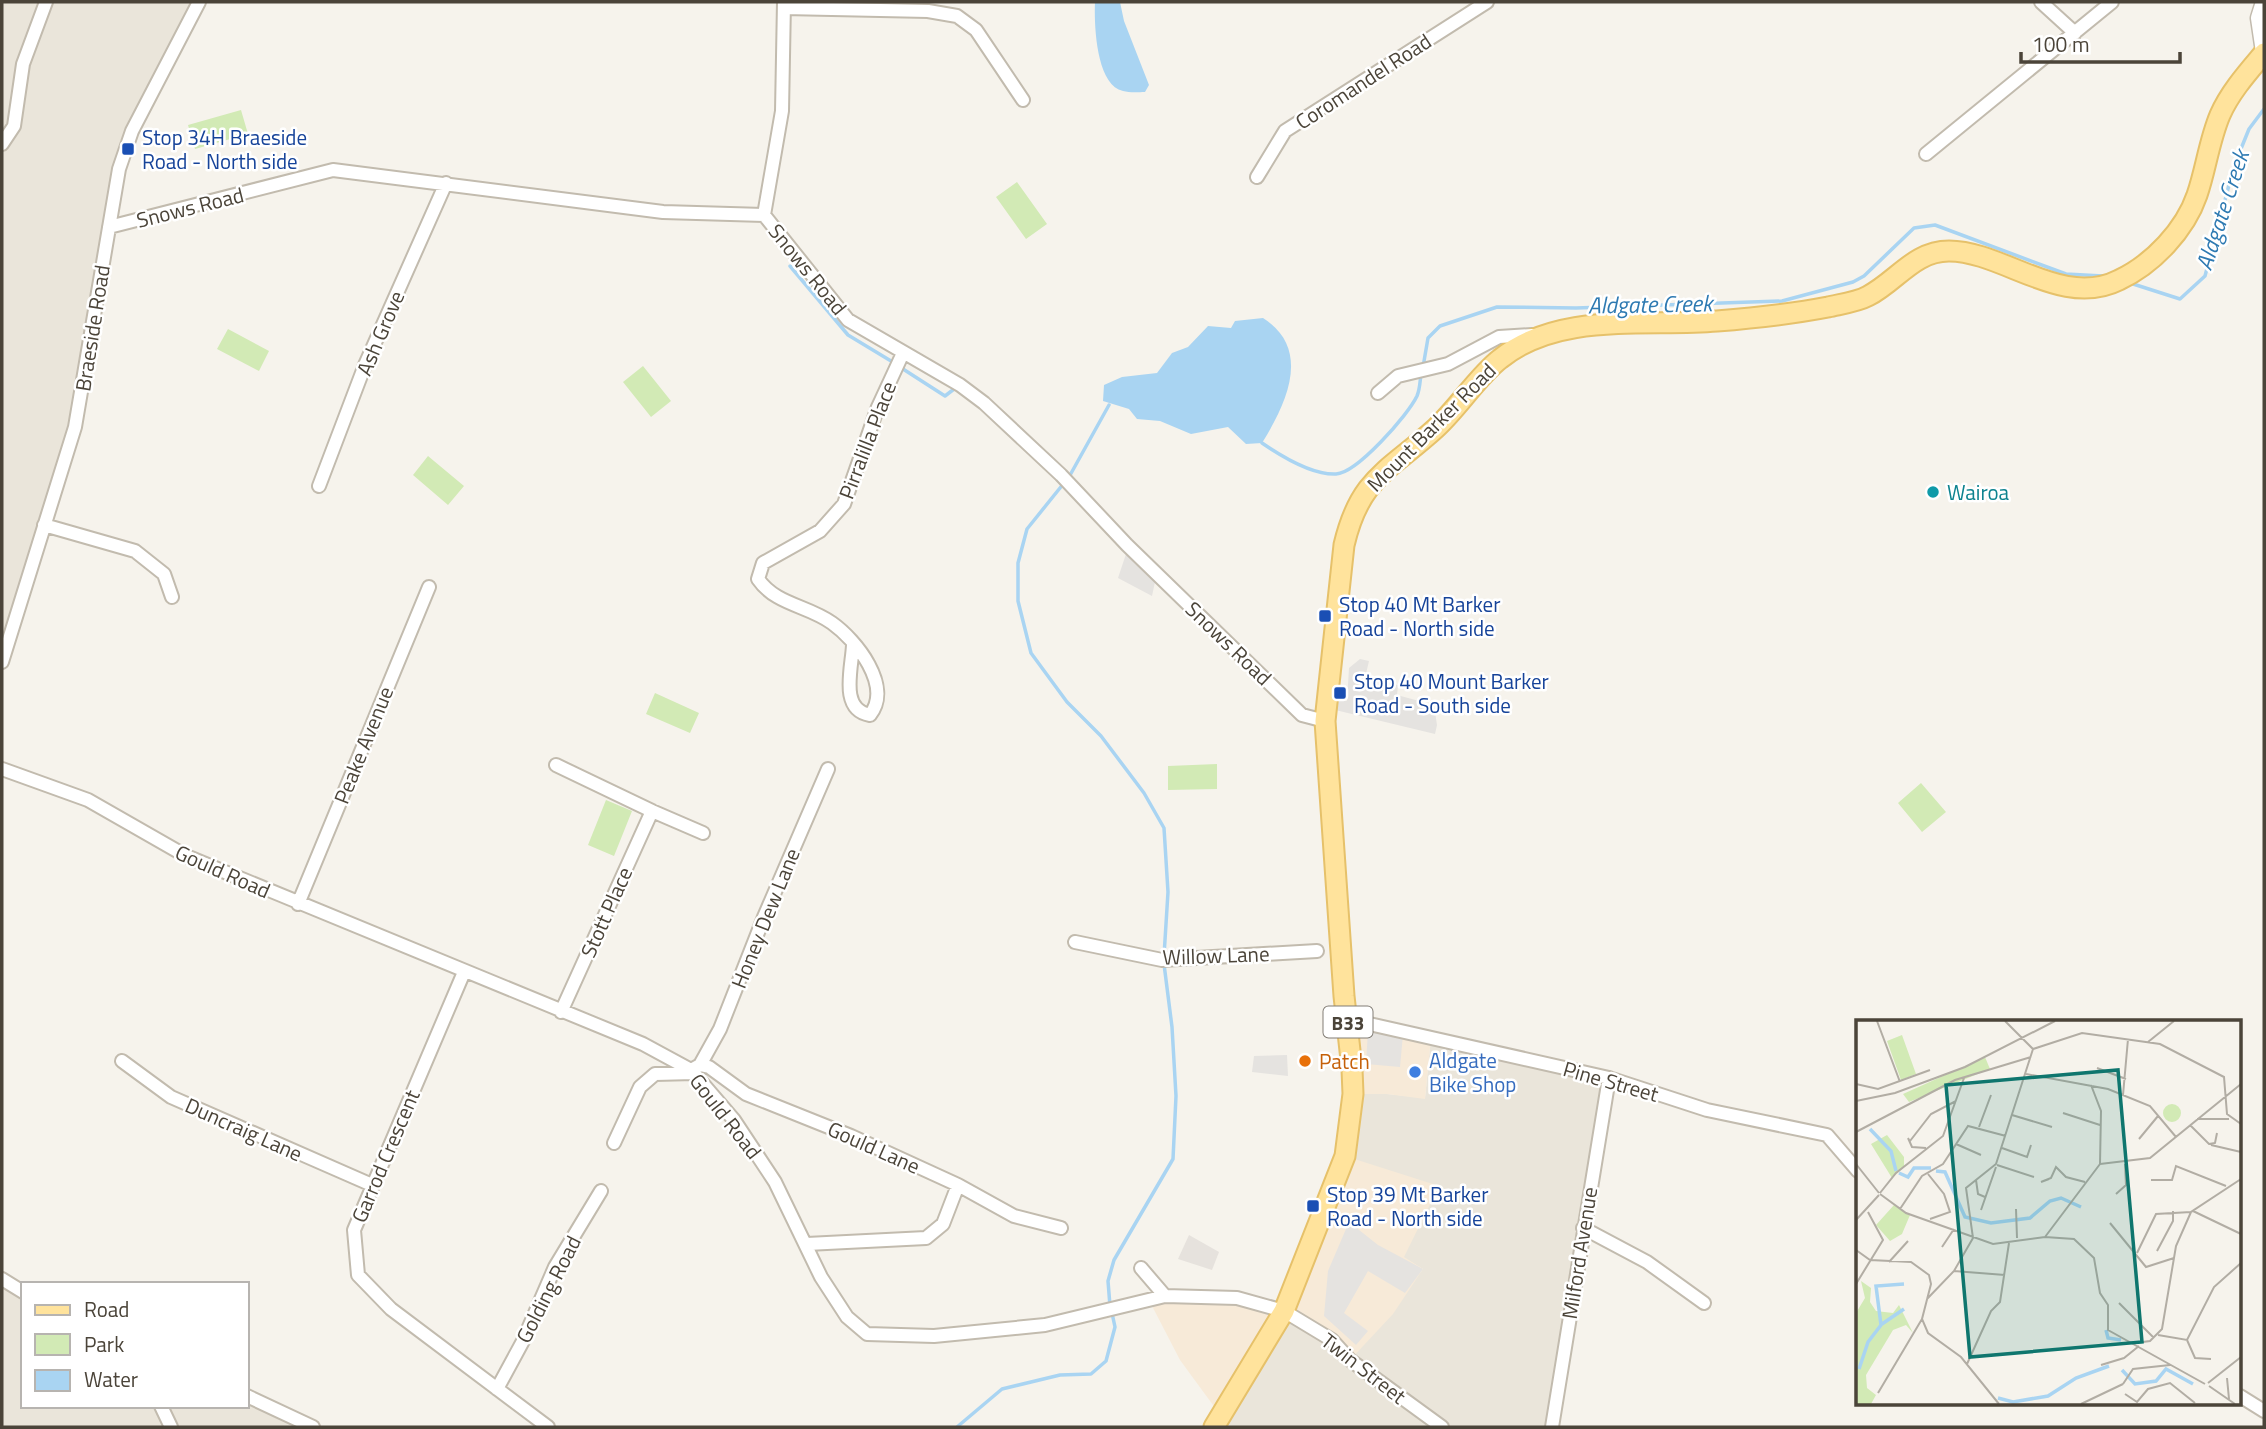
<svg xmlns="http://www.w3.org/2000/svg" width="2266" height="1429" font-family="'Titillium Web',sans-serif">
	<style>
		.residential { fill: #eae5da }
		.commercial { fill: #f7ead8 }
		.industrial { fill: #e6e2dd }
		.green { fill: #d2eab5 }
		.parking { fill: #e5e3e0 }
		.water { fill: #a9d4f2 }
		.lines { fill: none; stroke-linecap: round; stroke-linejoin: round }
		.stream { stroke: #a9d4f2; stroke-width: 3.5 }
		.minor-casing { stroke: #c2bbae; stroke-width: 16 }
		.tertiary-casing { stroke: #c2bbae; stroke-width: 19 }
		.primary-casing { stroke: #e6c16a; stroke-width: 23 }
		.minor { stroke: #fff; stroke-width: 12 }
		.tertiary { stroke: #fff; stroke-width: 16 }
		.primary { stroke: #ffe39c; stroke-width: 19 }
		.transit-dot { fill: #1a4fb4; stroke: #fff; stroke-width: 2.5 }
		.culture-dot { fill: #0f9aa8; stroke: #fff; stroke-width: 2.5 }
		.food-dot { fill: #e8710a; stroke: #fff; stroke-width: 2.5 }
		.shop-dot { fill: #3f7fe0; stroke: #fff; stroke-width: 2.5 }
		.labels { text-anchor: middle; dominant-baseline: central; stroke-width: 5; stroke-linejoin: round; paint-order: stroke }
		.shield { fill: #fff; stroke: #817c74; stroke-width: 2 }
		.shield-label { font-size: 19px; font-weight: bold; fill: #4b4439 }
		.street-label { font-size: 21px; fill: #4b4439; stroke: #fff }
		.transit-label { font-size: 21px; fill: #164399; stroke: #fff; text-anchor: start }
		.culture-label { font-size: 21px; fill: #0d838f; stroke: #fff; text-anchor: start }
		.shop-label { font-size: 21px; fill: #366cbe; stroke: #fff; text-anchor: start }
		.food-label { font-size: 21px; fill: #c56008; stroke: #fff; text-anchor: start }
		.water-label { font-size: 23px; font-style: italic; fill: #2e7ab2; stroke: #fff }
		.inset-river { fill: none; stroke: #a9d4f2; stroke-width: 3.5 }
		.inset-road { fill: none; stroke: #b2ada4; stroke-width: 2 }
		.view { fill: #0f766e; fill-opacity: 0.15; stroke: #0f766e; stroke-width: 3.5 }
		.inset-edge { fill: none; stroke: #4b4439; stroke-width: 3.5 }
	</style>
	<rect width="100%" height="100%" fill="#f6f3ec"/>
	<path class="residential" d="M2,2H199L128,149L75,427L2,662Z
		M1431,1037L1609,1078L1552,1427H1214L1284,1311L1351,1359L1423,1269L1404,1258L1345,1156L1353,1094H1387L1425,1098Z
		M2,1279L23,1292V1406H247V1396L313,1427H2Z"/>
	<path class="commercial" d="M1347,1019L1431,1037L1425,1099L1387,1094H1353Z
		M1345,1156L1439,1186L1404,1257L1423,1269L1393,1314L1350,1360L1284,1311L1221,1416L1180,1360L1150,1302L1237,1298L1284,1311Z"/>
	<path class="industrial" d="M1189,1235L1219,1252L1212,1270L1178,1259Z"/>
	<path class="green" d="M241,110L248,134L195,149L188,125Z
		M1017,182L1047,224L1026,239L996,197Z
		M228,329L269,351L259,371L217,349Z
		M643,366L671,401L651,417L623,382Z
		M428,456L464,486L448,505L413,475Z
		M655,693L699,713L690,733L646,714Z
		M1217,764V789L1168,790V766Z
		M1921,783L1946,812L1922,832L1898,803Z
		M606,800L632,811L614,856L588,845Z"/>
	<path class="parking" d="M1127,551L1155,582L1152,596L1118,578Z
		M1360,659L1369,661L1365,678L1398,685L1397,695L1434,705L1437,725L1435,734L1327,708L1328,697L1347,701L1349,668Z
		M1368,1030L1403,1034L1400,1067L1366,1064Z
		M1287,1055L1288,1076L1252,1072L1254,1056Z
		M1349,1222L1378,1245L1423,1269L1405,1293L1368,1271L1344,1313L1368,1331L1356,1345L1324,1316L1328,1271Z"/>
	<path class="water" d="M1095,2H1120L1124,21L1149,85L1145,92C1139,92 1130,93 1123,91C1096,85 1094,24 1095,2Z
		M1263,318C1312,349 1287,403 1262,443L1246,444L1228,427L1191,434L1160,421L1137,419L1129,409L1103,401L1104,385L1122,377L1157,373L1172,353L1188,347L1208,326L1231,328L1235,321Z"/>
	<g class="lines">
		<path class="stream" d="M790,266L848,335L891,361
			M2130,283L2180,299L2205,276L2234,166L2249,129L2264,109
			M1423,367L1428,338L1440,326L1497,307L1576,308L1782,301L1853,282L1864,276L1914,228L1935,225L2066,274L2103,276
			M903,369L945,396L958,386
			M1262,443C1281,456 1311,475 1336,474C1357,473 1408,415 1417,396C1420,389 1420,381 1421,374
			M1069,477L1109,405
			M1064,483L1027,529L1018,563V601L1031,653L1067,702L1101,736L1144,793L1164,828L1168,892L1164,956
			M1110,1306L1108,1281L1114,1260L1173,1159L1176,1096L1172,1027L1164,964
			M957,1427L1002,1389L1060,1375L1091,1374L1106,1361L1115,1327L1112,1313"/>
		<g class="minor-casing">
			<path id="minor" d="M2041,2L2075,33
				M784,8L928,11L957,16L976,30L1023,100
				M2,144L14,126L23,64L46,2
				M1926,154L2112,2
				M1257,177L1285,131L1487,2
				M764,215L782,111L784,2
				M109,227L333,170L663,212L764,215L848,320L960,385L984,403L1061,475L1127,545L1302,715L1325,721
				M1378,393L1398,376L1448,364L1499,337L1532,335
				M319,486L365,365L446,183
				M44,525L135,551L164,574L172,597
				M853,645C852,668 839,710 870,715C893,686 856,640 832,623C807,605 776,605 758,579L763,563L820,531L844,504L878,407L903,353
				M2,662L75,427L119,169L132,131L199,2
				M556,765L652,811L561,1012
				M2,769L88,800L186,856L643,1044L691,1070L734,1120L775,1182L821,1277L847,1317L867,1334L934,1336L1045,1325L1165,1296L1237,1298L1284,1311L1332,1340L1350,1360L1442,1427
				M652,811L703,833
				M298,904L429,587
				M1075,942L1162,960L1317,951
				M464,972L354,1230L358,1275L391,1309L548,1427
				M1347,1019L1609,1078L1707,1110L1827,1135L1858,1171
				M122,1061L171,1097L372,1185
				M700,1065L720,1029L764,917L828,769
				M691,1070L700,1065L709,1067L746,1094L851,1136L958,1185L1014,1216L1061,1228
				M614,1143L640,1087L655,1074L694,1073
				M1583,1228L1647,1262L1704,1303
				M807,1244L926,1238L943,1224L958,1185
				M1141,1268L1165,1296
				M2,1279L23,1292
				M497,1389L523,1341L555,1267L601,1191
				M247,1396L313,1427
				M2240,1396L2264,1411
				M161,1406L171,1427
				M1552,1427L1609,1078"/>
		</g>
		<g class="tertiary-casing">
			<path id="tertiary" d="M2264,2L2259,18L2264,52"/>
		</g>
		<g class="primary-casing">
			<path id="primary" d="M1214,1427L1284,1311L1345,1156L1353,1094L1352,1069L1344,996L1325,721L1344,545C1360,477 1389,471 1436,428C1458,408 1478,376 1500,359C1559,311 1647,327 1717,321C1754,318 1792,314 1828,307C1841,304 1857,302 1868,296C1897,281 1914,251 1949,251C2003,251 2062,309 2119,280C2153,264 2185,230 2197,195C2206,169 2209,141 2220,115C2230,92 2248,72 2264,53"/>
		</g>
		<use href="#minor" class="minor"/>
		<use href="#tertiary" class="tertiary"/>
		<use href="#primary" class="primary"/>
	</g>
	<g class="transit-dot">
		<rect x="121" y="142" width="14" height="14" rx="3.5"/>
		<rect x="1318" y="609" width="14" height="14" rx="3.5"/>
		<rect x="1333" y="686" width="14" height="14" rx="3.5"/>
		<rect x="1306" y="1199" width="14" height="14" rx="3.5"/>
	</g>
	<circle class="culture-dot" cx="1933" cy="492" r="7"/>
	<circle class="food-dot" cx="1305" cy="1061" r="7"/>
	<circle class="shop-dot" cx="1415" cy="1072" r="7"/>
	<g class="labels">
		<rect class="shield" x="1323.5" y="1006.5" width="49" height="31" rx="5"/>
		<g class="shield-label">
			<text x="1348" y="1022">B33</text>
		</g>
		<g class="street-label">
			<text transform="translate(1363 81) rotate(-33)">Coromandel Road</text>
			<text transform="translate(190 207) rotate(-14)">Snows Road</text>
			<text transform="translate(808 269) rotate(51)">Snows Road</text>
			<text transform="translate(92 328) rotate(-81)">Braeside Road</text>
			<text transform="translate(380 333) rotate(-67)">Ash Grove</text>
			<text transform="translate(1431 427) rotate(-45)">Mount Barker Road</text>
			<text transform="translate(867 440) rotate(-69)">Pirralilla Place</text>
			<text transform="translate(1229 643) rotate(44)">Snows Road</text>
			<text transform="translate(363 745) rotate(-68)">Peake Avenue</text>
			<text transform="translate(223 871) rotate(24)">Gould Road</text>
			<text transform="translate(606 912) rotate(-66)">Stott Place</text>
			<text transform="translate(765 918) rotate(-68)">Honey Dew Lane</text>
			<text transform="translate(1216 955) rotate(-2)">Willow Lane</text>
			<text transform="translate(1611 1081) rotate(16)">Pine Street</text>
			<text transform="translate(726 1116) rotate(52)">Gould Road</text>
			<text transform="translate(244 1129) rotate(24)">Duncraig Lane</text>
			<text transform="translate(874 1147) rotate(24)">Gould Lane</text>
			<text transform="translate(385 1156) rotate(-67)">Garrod Crescent</text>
			<text transform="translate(1579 1253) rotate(-81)">Milford Avenue</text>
			<text transform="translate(548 1289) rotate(-63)">Golding Road</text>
			<text transform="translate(1364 1368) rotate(38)">Twin Street</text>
		</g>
		<g class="transit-label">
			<text x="142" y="137">Stop 34H Braeside<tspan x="142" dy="24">Road - North side</tspan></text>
			<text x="1339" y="604">Stop 40 Mt Barker<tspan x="1339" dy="24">Road - North side</tspan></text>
			<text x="1354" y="681">Stop 40 Mount Barker<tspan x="1354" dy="24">Road - South side</tspan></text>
			<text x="1327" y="1194">Stop 39 Mt Barker<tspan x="1327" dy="24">Road - North side</tspan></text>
		</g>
		<g class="culture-label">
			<text x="1947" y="492">Wairoa</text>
		</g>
		<g class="shop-label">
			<text x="1429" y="1060">Aldgate<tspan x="1429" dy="24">Bike Shop</tspan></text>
		</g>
		<g class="food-label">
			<text x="1319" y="1061">Patch</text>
		</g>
		<g class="water-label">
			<text transform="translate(2222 210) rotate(-72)">Aldgate Creek</text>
			<text transform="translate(1650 304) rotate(-1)">Aldgate Creek</text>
		</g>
	</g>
	<g transform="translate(1856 1020)">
		<rect width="385" height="385" fill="#f6f3ec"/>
		<path d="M46,15L60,54L45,60L31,21ZM129,37L134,49L53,82L47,74ZM307 93a9 9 0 1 1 18 0a9 9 0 1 1-18 0ZM31,115L48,137V147L36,158L15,124ZM38,185L54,195L46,214L34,221L20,205ZM5,261L15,268L14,282L20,291L37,293L43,285L57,313L50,305L37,310L10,355L11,368L20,375L15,384H0V293L9,278Z" fill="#d2eab5"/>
		<path class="inset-river" d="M14,109L35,131L40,151M80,151L89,152L109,197L135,203L174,198L194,181L205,178L225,187M43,153L52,157L58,148H75M26,304L48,289M250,310L252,318L265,320M3,349L12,322L25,305L20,266L48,264M266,350L279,364L300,361L310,349L337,364M142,378L157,382L192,376L220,358L253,346"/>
		<path class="inset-road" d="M21,1L44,62M149,1L177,29L226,13L304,24L368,57L371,94L385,104M292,22L318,1M241,48L270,59M170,54L252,69L294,86L320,117M0,64L22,69L74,50M267,75L272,19M0,81L39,73L109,47L199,1M207,93L244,105M156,95L196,107M341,99H373M334,105L353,124L359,123L361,113M123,107L135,75M0,112L99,60L175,37M52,118L56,127L70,128M283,119L302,96M54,121L75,94L100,81M100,124L125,135M355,125L385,132M146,128L171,137L175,125M0,144L23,173M244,144L294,138L385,64M141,145L178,157M72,154L88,174L94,192L74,199M193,159L185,162L195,158L200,147L210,157L229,162M120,160L122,174L129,177M295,160H316L320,146L370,166M24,173L40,153L87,116L108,58M24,174L50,193L137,224L189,217L218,219L238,238L244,273L252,285V310L349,364M260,174L270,165L269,144M44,189L66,156L87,144L112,106L150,116M160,189L161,218M125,190L140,147M337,191L385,214M0,200L23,175M254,203L290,247L318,238M189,217L244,144L245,91L235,65M86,227L98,209M0,230L14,240L55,242L73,255L75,264L66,299L72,313L105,337L143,384M301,231L317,201V191M281,233L300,194L335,192M33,242L52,221M98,251L149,255M0,264L27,220L12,192M71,279L98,251L117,218L110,168L140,144L177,29M263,283L298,318M302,315L331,320L358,267L385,243M331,320L339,338L355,339M279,323L294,321L306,309L320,226L335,192L385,159M111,344L135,291L144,282L153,223M245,345L268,338L283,326M371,358L373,379M352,363L385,337M267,364L277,349L314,345M353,366L379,384M22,373L66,299M269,374L281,382L292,369L314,363L339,383M225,384L267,364"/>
		<path class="view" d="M262,50L286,322L114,337L90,65Z"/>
		<rect width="385" height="385" class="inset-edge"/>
	</g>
	<rect width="2266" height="1429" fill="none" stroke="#4b4439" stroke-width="7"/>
	<rect x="21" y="1282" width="228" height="126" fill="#ffffff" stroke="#b7b4b0" stroke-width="2"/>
	<rect x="35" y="1305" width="35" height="10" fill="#ffe39c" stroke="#b7b4b0" stroke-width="2"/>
	<text x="84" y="1317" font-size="21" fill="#4b4439">Road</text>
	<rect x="35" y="1334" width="35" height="21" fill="#d2eab5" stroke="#b7b4b0" stroke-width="2"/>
	<text x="84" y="1352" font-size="21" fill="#4b4439">Park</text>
	<rect x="35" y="1370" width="35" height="21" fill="#a9d4f2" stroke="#b7b4b0" stroke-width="2"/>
	<text x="84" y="1387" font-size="21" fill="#4b4439">Water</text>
	<path d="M2021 52v10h159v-10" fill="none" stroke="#4b4439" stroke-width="3.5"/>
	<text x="2032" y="52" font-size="21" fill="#4b4439" stroke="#ffffff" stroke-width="5" paint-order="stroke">100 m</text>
</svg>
